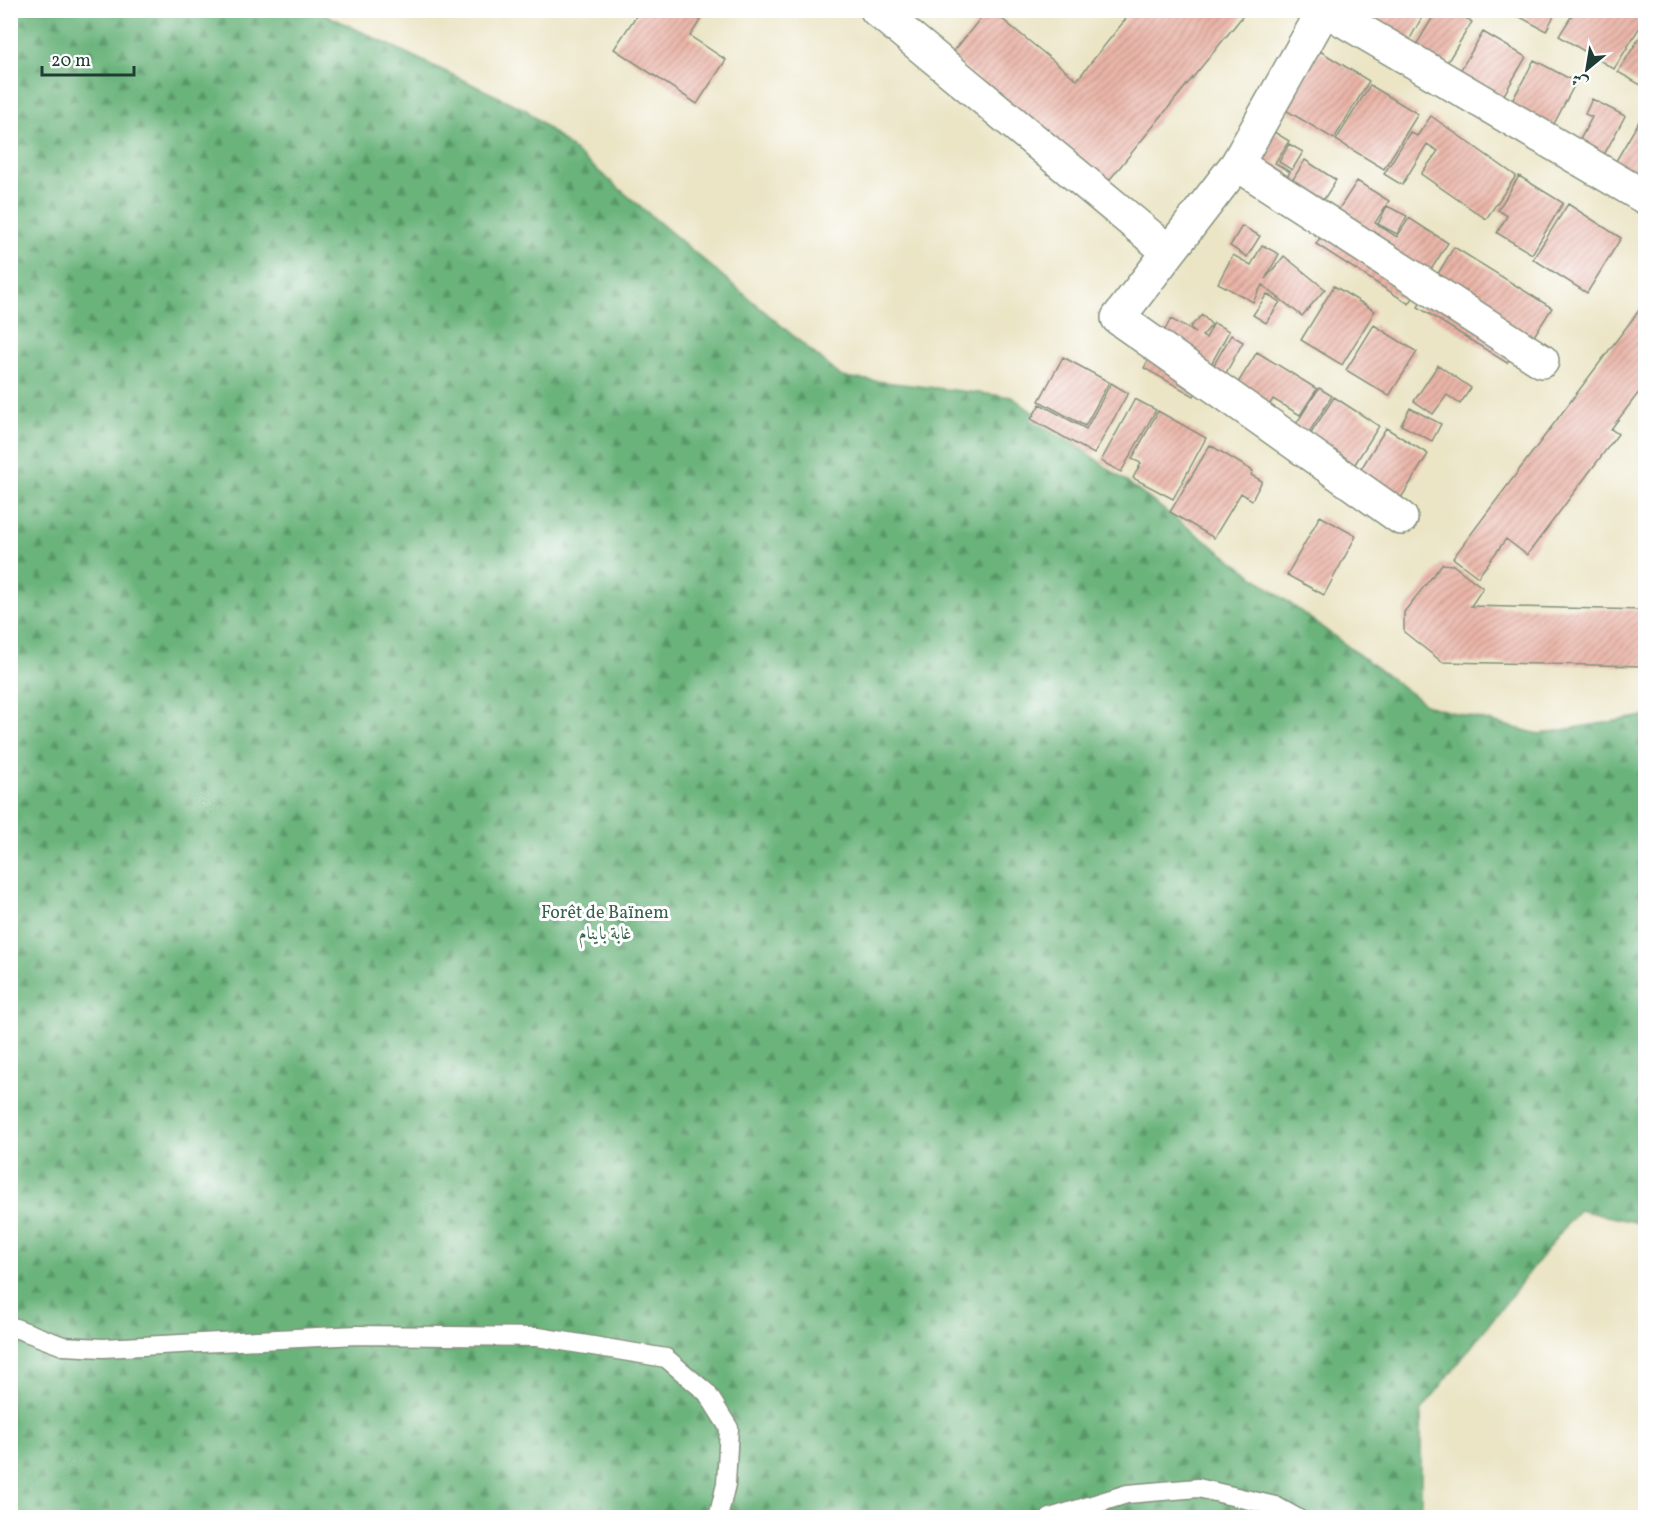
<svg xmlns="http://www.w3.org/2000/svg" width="1656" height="1528" font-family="Vollkorn,Amiri,serif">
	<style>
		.forest { fill: url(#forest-firs); stroke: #447858; stroke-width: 1.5 }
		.building { fill: url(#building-hatch) }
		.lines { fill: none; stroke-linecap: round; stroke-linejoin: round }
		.lane-casing { stroke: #85917d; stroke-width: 21 }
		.street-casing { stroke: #85917d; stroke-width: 36 }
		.lane { stroke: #fff; stroke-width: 18 }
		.street { stroke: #fff; stroke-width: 33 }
		.labels { text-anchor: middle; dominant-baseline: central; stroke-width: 6; stroke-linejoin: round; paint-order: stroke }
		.park-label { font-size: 18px; fill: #38624b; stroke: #fff }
	</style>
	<defs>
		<pattern id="forest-firs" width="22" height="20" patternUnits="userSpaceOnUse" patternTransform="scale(1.5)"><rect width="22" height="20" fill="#6ab47b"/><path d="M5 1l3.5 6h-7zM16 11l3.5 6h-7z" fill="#579466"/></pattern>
		<pattern id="building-hatch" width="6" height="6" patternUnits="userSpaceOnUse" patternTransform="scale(1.5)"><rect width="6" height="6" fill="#ebb5a8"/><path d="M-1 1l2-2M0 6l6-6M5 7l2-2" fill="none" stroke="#be948a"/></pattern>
	</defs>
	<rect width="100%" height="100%" fill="#fff"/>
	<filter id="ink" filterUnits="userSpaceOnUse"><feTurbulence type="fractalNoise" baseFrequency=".0167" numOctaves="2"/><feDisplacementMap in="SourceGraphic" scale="12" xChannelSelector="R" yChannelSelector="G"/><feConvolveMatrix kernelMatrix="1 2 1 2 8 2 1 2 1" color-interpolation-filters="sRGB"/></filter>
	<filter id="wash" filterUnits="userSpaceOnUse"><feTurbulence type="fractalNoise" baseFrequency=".008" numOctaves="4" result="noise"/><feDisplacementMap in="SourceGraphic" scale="24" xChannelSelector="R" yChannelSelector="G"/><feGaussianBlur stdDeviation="1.35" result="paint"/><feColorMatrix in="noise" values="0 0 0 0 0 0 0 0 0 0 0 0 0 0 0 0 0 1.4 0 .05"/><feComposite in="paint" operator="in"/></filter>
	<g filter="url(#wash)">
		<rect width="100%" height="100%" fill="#ebe5c6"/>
		<path class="forest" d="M10,11H318L526,110L842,377L1012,397L1428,706L1539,734L1645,716V1224L1578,1210L1421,1411V1517H11Z"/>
		<g id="blocks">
			<path class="building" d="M640,10H707L690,36L726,60L697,104L614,49Z
				M987,10H991L1077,80L1133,10H1234L1242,17L1107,183L950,56Z
				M1361,10H1426L1407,44L1358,17Z
				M1437,10H1453L1472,22L1437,79L1407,60Z
				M1507,10H1557L1546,31Z
				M1571,10H1638L1646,15V17L1614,69L1559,36L1574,12Z
				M1646,27V88L1618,72Z
				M1483,32L1526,57L1494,112L1451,86Z
				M1320,51L1369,81L1334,139L1284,109Z
				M1534,60L1576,82L1546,139L1504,116Z
				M1370,85L1418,114L1384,169L1336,140Z
				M1592,99L1625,116L1599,164L1574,151L1592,117L1585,114Z
				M1431,116L1516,176L1486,219L1421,174L1438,151L1427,144L1402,185L1384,174L1410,132L1417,136Z
				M1641,118L1646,120V200L1606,178Z
				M1258,122L1289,141L1275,163L1290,172L1272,202L1226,174Z
				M1289,144L1303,152L1292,170L1279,162Z
				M1305,160L1336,180L1321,204L1290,184Z
				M1519,176L1563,203L1532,254L1497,233L1507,216L1498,210Z
				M1357,181L1389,201L1375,223L1397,237L1409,218L1448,243L1409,304L1316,244Z
				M1568,204L1621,238L1587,293L1533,259Z
				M1387,206L1407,216L1397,234L1378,224Z
				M1242,226L1260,236L1247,257L1230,246Z
				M1262,245L1279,254L1265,279L1284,256L1325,289L1302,316L1262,285L1253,302L1218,283L1233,255L1251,265Z
				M1454,247L1552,308L1527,347L1520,342L1507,363L1418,307Z
				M1334,286L1375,311L1342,365L1301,340Z
				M1267,294L1280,302L1266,323L1253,315Z
				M1646,301V383L1611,429L1618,434L1527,555L1506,539L1478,577L1453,558Z
				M1202,315L1212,325L1202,336L1206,338L1214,323L1229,331L1194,396L1144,368L1171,319L1196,333L1190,327Z
				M1374,325L1417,352L1389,396L1346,370Z
				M1231,335L1243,342L1216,391L1203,384Z
				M1257,352L1317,389L1300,415L1273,399L1258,423L1226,402Z
				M1063,357L1109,382L1085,426L1039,401Z
				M1438,365L1471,388L1460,404L1447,395L1433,414L1414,401Z
				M1111,383L1128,393L1094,454L1031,419L1040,404L1086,429Z
				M1319,388L1332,396L1300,447L1287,438Z
				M1334,397L1379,426L1348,475L1303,446Z
				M1135,399L1156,410L1121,472L1101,461Z
				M1410,408L1441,424L1432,441L1401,425Z
				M1158,411L1206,438L1173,499L1133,478L1141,463L1132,459Z
				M1386,428L1428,454L1398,503L1356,477Z
				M1210,445L1253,471L1251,475L1262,481L1252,500L1241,493L1214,538L1170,512Z
				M1320,516L1356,536L1324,595L1287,575Z
				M1442,564L1453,565L1483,588L1471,606L1646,610V666L1442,662L1404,632V612Z"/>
		</g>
	</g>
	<g filter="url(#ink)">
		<use href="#blocks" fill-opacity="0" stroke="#85917d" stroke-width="1.5"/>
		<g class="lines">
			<g class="lane-casing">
				<path id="lane" d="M10,1326L63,1346L103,1348L357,1335L538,1337L666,1358L707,1393L729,1428L726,1484L718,1518
					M1050,1518L1127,1494L1198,1488L1275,1506L1297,1518"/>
			</g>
			<g class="street-casing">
				<path id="street" d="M877,10L1169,252
					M1324,10L1237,164L1118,318L1401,518
					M1326,10L1646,198
					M1237,164L1542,361"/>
			</g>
			<use href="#lane" class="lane"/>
			<use href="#street" class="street"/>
		</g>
	</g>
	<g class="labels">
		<g class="park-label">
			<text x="605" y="913">Forêt de Baïnem<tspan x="605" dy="21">غابة باينام</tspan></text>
		</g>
	</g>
	<rect width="1656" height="1528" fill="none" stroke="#fff" stroke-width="36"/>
	<g transform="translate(1587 69) rotate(210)" stroke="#ffffff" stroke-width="4.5" paint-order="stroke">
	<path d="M0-4.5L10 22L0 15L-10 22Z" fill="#1f3d34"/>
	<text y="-9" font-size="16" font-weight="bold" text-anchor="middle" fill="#1f3d34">ش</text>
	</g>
	<path d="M42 66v9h92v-9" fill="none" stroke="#1f3d34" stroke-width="3"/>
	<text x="51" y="66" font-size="18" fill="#1f3d34" stroke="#ffffff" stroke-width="4.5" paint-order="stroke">20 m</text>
</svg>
